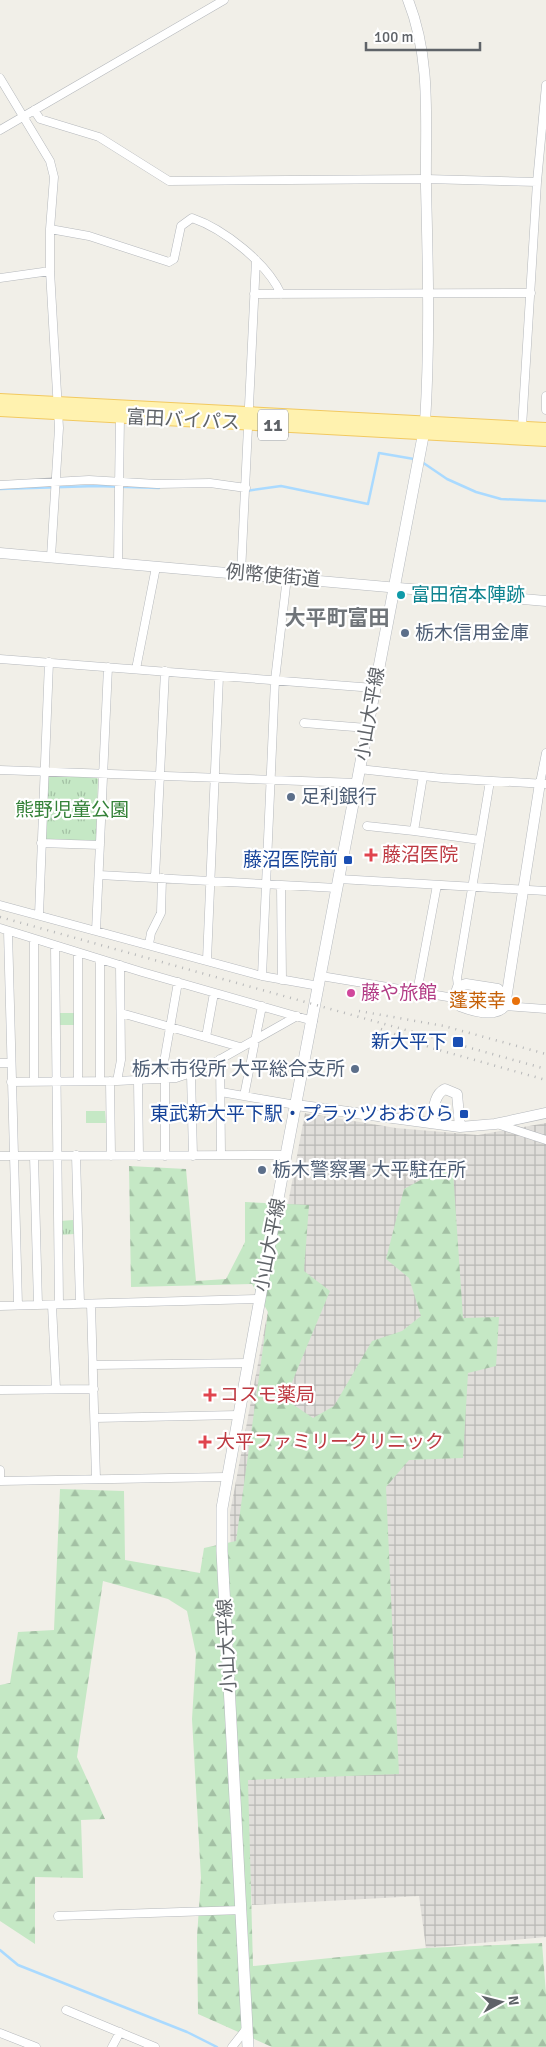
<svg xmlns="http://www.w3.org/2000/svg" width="546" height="2047" font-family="Signika,'Noto Sans JP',sans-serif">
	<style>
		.industrial { fill: url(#industrial-grid) }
		.forest { fill: url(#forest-firs) }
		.park { fill: url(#park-tufts) }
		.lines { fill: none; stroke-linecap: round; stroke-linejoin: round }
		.stream { stroke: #aadaff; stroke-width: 2.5 }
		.minor-casing { stroke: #b5b8bc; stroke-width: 9 }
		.tertiary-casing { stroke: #b5b8bc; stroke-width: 11 }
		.secondary-casing { stroke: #b6babf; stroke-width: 12 }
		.primary-casing { stroke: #f2c960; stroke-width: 14 }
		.minor { stroke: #fff; stroke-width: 8 }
		.tertiary { stroke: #fff; stroke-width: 10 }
		.secondary { stroke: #fff; stroke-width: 11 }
		.primary { stroke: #fff2af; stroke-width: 12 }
		.rail { stroke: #b6b7b8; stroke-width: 2.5; stroke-dasharray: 1 6; stroke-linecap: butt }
		.culture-dot { fill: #0f9aa8; stroke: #fff; stroke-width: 2 }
		.service-dot { fill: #5c6f8a; stroke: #fff; stroke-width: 2 }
		.health-dot { fill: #e0444e; stroke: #fff; stroke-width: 2 }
		.transit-dot { fill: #1a4fb4; stroke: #fff; stroke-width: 2 }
		.hotel-dot { fill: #d1479c; stroke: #fff; stroke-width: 2 }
		.food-dot { fill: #e8710a; stroke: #fff; stroke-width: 2 }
		.labels { text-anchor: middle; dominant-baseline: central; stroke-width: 4.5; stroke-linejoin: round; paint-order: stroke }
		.shield { fill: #fff; stroke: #8f9295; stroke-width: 1 }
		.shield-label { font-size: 18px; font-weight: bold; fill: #5f6368 }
		.street-label { font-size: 19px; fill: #5f6368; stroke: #fff }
		.culture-label { font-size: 19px; fill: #0d838f; stroke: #fff; text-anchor: start }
		.service-label { font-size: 19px; fill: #4e5e75; stroke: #fff; text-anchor: start }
		.park-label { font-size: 19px; fill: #348238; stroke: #fff }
		.health-label { font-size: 19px; fill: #be3a42; stroke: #fff; text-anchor: start }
		.transit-label { font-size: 19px; fill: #164399; stroke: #fff; text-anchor: end }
		.hotel-label { font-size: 19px; fill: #b23c85; stroke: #fff; text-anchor: start }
		.food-label { font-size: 19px; fill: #c56008; stroke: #fff; text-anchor: end }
		.quarter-label { font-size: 21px; font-weight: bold; fill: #70757a; stroke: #fff }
	</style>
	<defs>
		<pattern id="industrial-grid" width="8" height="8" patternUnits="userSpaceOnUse" patternTransform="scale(1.25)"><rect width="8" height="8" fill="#e0deda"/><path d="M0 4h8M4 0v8" fill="none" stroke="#b9b8b5"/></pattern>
		<pattern id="forest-firs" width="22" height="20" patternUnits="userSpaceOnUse" patternTransform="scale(1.25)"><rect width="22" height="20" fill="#c5e8c5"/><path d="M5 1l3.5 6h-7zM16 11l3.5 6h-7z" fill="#a3c0a4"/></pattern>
		<pattern id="park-tufts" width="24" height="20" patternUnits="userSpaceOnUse" patternTransform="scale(1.25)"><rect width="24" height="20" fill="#c5e8c5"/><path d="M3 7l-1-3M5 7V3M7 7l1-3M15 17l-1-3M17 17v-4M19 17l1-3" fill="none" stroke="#a3c0a4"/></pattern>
	</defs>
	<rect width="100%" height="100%" fill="#f1efe8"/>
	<path class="industrial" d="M305,1113L396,1128L478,1135L546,1123V1937L426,1948L419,1896L252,1905L231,1573L230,1513Z"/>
	<path class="forest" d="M129,1166L186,1169L196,1281L226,1279L245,1242V1202L309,1205L304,1271L330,1291L285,1399L313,1418L334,1406L372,1341L402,1331L421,1316L409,1278L386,1259L404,1189L437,1171H453L463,1318L499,1317L496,1366L468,1373L463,1458L409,1460L386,1487L399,1774L248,1780L253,1966L426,1948L542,1943L546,1994V2047H272L198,2014L197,1937L201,1878L192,1719L196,1654L187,1611L168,1599L103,1581L77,1757L105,1819L81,1820L83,1878L35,1877V1944L0,1921V1685L10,1683L18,1632L54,1630L60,1489L124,1491L125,1560L200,1573L204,1548L236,1541L268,1312L252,1284L131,1287Z"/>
	<path class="park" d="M47,775L94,776L98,779L96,842L45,840Z
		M59,1013H75V1025H58Z
		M86,1111H105L106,1123H86Z
		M73,1220L74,1234L60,1235V1221Z"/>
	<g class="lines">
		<path class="stream" d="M422,462L447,479L476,492L501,499L546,501
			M0,489L96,486L159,488
			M246,491L281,486L368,504L379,453L414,459
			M0,1950L18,1965L187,2032L217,2047"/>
		<g class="minor-casing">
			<path id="minor" d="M0,78L50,161L54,177L50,229V271L59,428L51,557
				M34,110L40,119L99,137L169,181L426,179L537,182
				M0,130L224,0
				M50,229L89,236L169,262L174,259L181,226L192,218C224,229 267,263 281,294
				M0,278L50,271
				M254,294L531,293
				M546,410V396
				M522,427L537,182L546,85
				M0,485L89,480L157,484L210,483L246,488
				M118,563L120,416
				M241,573L256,260
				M0,659L374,688
				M136,669L156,567
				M304,723L367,728
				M359,769L442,778L546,784
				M0,770L357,783
				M423,776L414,831L480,840
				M540,783L546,753
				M367,826L414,831
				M41,843L100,845
				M99,875L337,888
				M155,877L165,671
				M339,879L546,891
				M281,885L282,980
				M0,905L262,976L319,986
				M39,915L49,662
				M0,928L142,972L313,1021
				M8,931L18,1305
				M96,931L108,667
				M34,939V1081
				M149,944L151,933L161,913L162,878
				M55,946L59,1304
				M78,953V1081
				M207,960L219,676
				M262,976L275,680L287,577
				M321,976L454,998
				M458,987L457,978L490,781
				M417,992L437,885
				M505,1006L546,1009
				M121,1013L240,1047
				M206,1037L214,993
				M220,1059L221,1155
				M0,1063H11
				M191,1074L193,1156
				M161,1079L178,982
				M165,1079V1156
				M138,1080L139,1156
				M100,1081V960
				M110,1081L111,1156
				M117,1081L121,1060L120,965
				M11,1082L117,1081L176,1078L203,1069L297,1016
				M221,1092L296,1105
				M244,1096L262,1006
				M497,1124L546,1140
				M76,1155L80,1304
				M0,1156L286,1155
				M34,1156L38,1305
				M91,1304L96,1479
				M52,1305L56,1389
				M0,1306L260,1299
				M93,1365L248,1363
				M0,1390L94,1389
				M95,1418L238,1415
				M0,1470V1481
				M0,1481L226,1477
				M58,1916L242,1910
				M66,2010L155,2047
				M0,2033L36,2047
				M112,2047L120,2032
				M232,2047L247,2028"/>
		</g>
		<g class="tertiary-casing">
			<path id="tertiary" d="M408,0C432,60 425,124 426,187C428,266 430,344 425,423
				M0,553L546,601
				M506,1000L498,989L466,984L458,987L454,998L460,1006C473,1011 495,1018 505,1006L540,783
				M296,1105L460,1127L495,1124L546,1113
				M432,1123C434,1111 433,1095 445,1089L457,1094L460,1127"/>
		</g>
		<g class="secondary-casing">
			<path id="secondary" d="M248,2047L222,1551V1508L286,1155L425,426"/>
		</g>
		<g class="primary-casing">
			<path id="primary" d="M0,400L546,429
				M0,410L546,440"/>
		</g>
		<use href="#minor" class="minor"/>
		<use href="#tertiary" class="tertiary"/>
		<use href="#secondary" class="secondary"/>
		<use href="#primary" class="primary"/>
		<path class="rail" d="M0,917L546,1069
			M359,1011L444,1026L546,1054
			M381,1029L432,1048L546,1080"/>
	</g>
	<circle class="culture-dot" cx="401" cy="595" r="5"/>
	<g class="service-dot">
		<circle cx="405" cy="633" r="5"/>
		<circle cx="291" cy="797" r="5"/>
		<circle cx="355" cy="1069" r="5"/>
		<circle cx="262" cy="1170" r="5"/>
	</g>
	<g class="health-dot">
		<path d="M368.5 847.5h5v5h5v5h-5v5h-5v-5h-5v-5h5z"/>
		<path d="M207.5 1387.5h5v5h5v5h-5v5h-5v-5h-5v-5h5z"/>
		<path d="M202.5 1434.5h5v5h5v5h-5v5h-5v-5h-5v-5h5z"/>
	</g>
	<g class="transit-dot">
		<rect x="343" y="855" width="10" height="10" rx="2.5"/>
		<rect x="452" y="1036" width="12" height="12" rx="2.5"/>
		<rect x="459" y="1109" width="10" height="10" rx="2.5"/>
	</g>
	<circle class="hotel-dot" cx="351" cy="993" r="5"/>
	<circle class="food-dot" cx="516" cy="1001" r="5"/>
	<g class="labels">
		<rect class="shield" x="258" y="409.5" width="30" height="31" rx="4"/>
		<g class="shield-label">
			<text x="273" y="425">11</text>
		</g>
		<g class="street-label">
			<text transform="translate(183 420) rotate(3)">富田バイパス</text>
			<text transform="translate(273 576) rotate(5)">例幣使街道</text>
			<text transform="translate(370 714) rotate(-80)">小山大平線</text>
			<text transform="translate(270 1245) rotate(-79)">小山大平線</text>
			<text transform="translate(227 1646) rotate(-93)">小山大平線</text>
		</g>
		<g class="culture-label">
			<text x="411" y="595">富田宿本陣跡</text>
		</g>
		<g class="service-label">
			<text x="415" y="633">栃木信用金庫</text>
			<text x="301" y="797">足利銀行</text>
			<text x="345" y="1069" text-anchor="end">栃木市役所 大平総合支所</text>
			<text x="272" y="1170">栃木警察署 大平駐在所</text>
		</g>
		<g class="park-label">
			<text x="72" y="810">熊野児童公園</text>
		</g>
		<g class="health-label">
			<text x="382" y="855">藤沼医院</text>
			<text x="220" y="1395">コスモ薬局</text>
			<text x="216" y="1442">大平ファミリークリニック</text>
		</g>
		<g class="transit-label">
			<text x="338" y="860">藤沼医院前</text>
			<text x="447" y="1042">新大平下</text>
			<text x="454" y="1114">東武新大平下駅・プラッツおおひら</text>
		</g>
		<g class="hotel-label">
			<text x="361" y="993">藤や旅館</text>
		</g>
		<g class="food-label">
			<text x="506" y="1001">蓬莱幸</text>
		</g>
		<g class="quarter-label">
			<text x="337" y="618">大平町富田</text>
		</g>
	</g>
	<g transform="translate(501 2002) rotate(83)" stroke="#ffffff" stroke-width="4" paint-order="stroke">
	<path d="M0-4L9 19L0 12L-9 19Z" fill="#5f6368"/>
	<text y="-8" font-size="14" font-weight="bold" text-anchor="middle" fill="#5f6368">N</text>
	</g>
	<path d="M366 42v8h114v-8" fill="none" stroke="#5f6368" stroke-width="2.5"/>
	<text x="374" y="42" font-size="15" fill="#5f6368" stroke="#ffffff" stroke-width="4" paint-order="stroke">100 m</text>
</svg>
